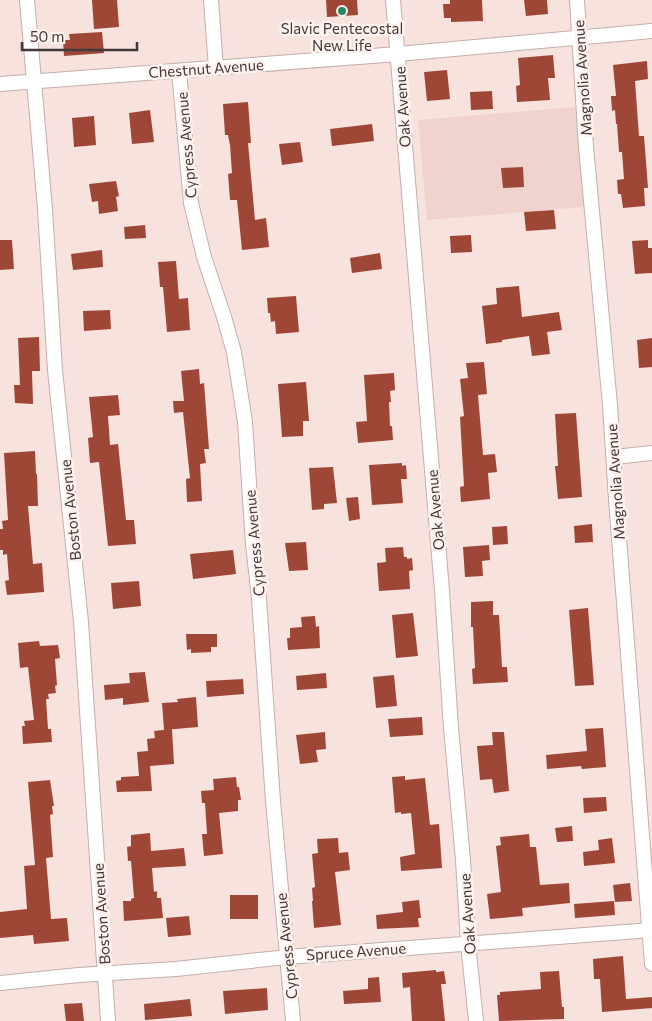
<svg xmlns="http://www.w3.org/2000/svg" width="652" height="1021" font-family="Commissioner,sans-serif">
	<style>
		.built { fill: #f0d3cd }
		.building { fill: #9f4737 }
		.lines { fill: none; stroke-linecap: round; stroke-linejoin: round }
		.street-casing { stroke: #c3afaa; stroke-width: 16 }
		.street { stroke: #fff; stroke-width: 14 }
		.poi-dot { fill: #248a65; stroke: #fef2ef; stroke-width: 2 }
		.labels { text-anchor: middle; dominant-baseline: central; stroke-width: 5; stroke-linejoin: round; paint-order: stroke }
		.poi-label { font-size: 15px; fill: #423938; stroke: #fef2ef }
		.street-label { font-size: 15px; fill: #423938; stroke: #fef2ef }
	</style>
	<rect width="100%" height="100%" fill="#f7e2de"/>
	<path class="built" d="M576,107L584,207L427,220L418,120Z"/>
	<path class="building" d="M92,0H117L119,27L94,29Z
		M326,0H357L358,15L327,17Z
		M450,0H482L483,21L451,22V18H444L443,4H450Z
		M524,0H547L548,14L526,16Z
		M102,32L104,53L64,56L63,40H70L69,34Z
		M553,55L555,78H548L550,100L517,102L516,86L520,85L518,58Z
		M647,61L648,79L635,81L639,136H644L648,188H644L645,206L623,208L621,194H618L617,180L624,179L622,152H619L617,124H616L615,110L612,111L611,96H616L613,65Z
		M447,70L450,99L427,101L424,72Z
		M492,91L493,109L471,110L470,92Z
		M248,102L251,143H248L255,220L266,218L269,247L242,250L237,200H230L228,174L232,173L230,145L228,135H225L223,104Z
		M150,110L154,142L132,144L129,113Z
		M94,116L96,145L74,147L72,118Z
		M372,124L374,141L332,146L330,129Z
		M300,142L303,162L282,165L279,144Z
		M523,167L524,187L503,188L501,168Z
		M116,181L119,196L116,197L118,211L99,214L98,201L92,202L89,184Z
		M554,210L556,229L526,231L524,212Z
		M145,225L146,238L125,239L124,227Z
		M471,235L472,252L451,253L450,236Z
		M0,240H12L14,269L0,270Z
		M648,240V248H652V273L635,274L632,241Z
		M102,250L103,267L73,270L71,254Z
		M380,253L382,269L352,273L350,258Z
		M176,261L179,299L188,298L190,330L167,332L163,287H160L158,262Z
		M519,286L522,317L559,312L562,330L547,332L550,354L532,356L529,336L502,340V342L486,344L482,306L497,304L496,288Z
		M296,296L299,332L276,334L275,321L271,322L270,313H268L267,298Z
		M110,310L111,329L84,331L83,311Z
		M39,337L40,371H32L33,404L15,403L14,385H20L18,338Z
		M652,338V367L639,368L637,340Z
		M484,362L487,394L478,395L483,455L495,454L497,472L488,473L490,499L461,502L460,487L464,486L460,417L464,416L460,379L468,378L466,363Z
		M199,369L200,384L204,383L209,449H204L206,463L200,464L202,501L187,502L186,479L190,478L183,412L174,413L173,401H184L181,371Z
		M394,373L395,390L390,391L391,402H389L390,426H392L393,440L358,443L356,422L367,421L364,375Z
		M306,382L309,421H303V436L282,437L278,384Z
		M118,395L120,415L108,416L110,445L118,444L126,520H134L136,544L108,546L99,462L90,463L88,438L93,437L89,397Z
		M576,413L582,497L558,499L555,466H558L555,414Z
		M35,451L36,474H37L38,506H28L33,564L42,563L44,592L7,595L5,581L9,580L7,554L3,555V550H0V529H3L2,521L8,520L4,453Z
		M402,463V466L406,465L407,479H401L403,503L372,505L369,465Z
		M333,467L337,503L324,504V509L312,510L309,468Z
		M358,497L360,519L349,521L346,498Z
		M592,524L593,542L575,543L574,526Z
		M507,526L508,544L493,545L492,527Z
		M306,542L308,570L289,571L285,543Z
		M489,545L490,560L482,561L483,576L465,577L463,547Z
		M403,547L404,557H407V559L412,558L413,570L409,571L410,589L379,591L377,563L386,562L385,548Z
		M233,550L236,574L193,579L190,554Z
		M139,581L141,606L113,609L111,583Z
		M493,601V615H499L502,667H507L508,682L473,684L472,669L475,668L473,627H471V602Z
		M588,608L594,685L575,686L569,610Z
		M413,613L418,656L396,658L392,615Z
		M315,616L316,627L319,626L320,648L288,650L287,638H290V628L302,627L301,617Z
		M186,634H217V647H211V652L191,653V649L187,650Z
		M39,641L40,646L58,645L60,658L55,659L57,685L55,686L56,693L48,694L49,699H46L48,729H51L52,742L23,744L22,726H25L24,721L34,720L28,667L20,668L18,643Z
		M145,672L149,702L123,705V698L105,700L104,685L130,683L129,673Z
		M326,673L327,688L297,690L296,676Z
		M394,675L397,706L376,708L373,677Z
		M243,679L244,694L207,697L206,681Z
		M196,697L198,727L164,730L162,703L178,702L177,699Z
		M422,717L423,735L390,737L388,719Z
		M603,728L606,767L582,769L581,766L547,769L546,755L587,751L585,729Z
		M172,729L174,764L150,766L152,791L117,792L116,781L121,780V777L139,776L137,752L148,751L147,739L155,738L154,731Z
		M325,732L326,749L316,750L318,762L300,764L296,735Z
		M492,732H504L509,791L494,793L492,779L480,780L477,746L493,745Z
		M405,776V780L425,778L430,825L439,824L442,868L401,871L400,857L415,854L411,813L401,814V812L395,813L392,777Z
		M236,777L237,787H239L241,800H238V811L219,813L223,854L204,856L202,834H207L205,803H202L201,791L214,790L213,779Z
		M50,780L54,806H52L53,814L50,815L53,857L46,858L51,919L67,918L69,941L34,944L33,935L0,938V912L27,909L24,866L35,865L28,782Z
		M606,797L607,811L584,813L583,798Z
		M572,826L573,841L557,842L555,828Z
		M150,833L151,851L184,848L186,866L152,868L154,892L157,891V898H161L163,918L124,921L123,901H131V899L134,898L131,861H128L127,847L131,846V835Z
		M529,834L530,847H536L540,885L569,883L570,903L522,908L523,916L490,919L487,894L501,892L496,846L501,845L500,837Z
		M338,838L339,853L348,852L350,870L335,872L341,925L314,928L312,901H313L312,888L315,887L312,854L318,853L317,839Z
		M612,838L615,863L584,866L583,852L599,850L598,840Z
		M630,883L632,901L615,902L613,885Z
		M230,895H258V919H230Z
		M419,900L421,918H418L419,927L377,929L376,915L403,912L402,902Z
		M614,901L615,915L575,918L574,904Z
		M189,916L191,935L168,937L166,918Z
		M623,956L626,999L652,997V1008L602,1012L600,979H594L593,959Z
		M436,970V972L444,971L446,984H441L445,1021H412L410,987L403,988L402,973Z
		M559,971L562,1007H564V1019L499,1021L497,995H500V992L541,989L540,972Z
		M379,977L381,1002L344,1004L343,991L368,989V978Z
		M267,988L268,1010L225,1014L223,991Z
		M190,999L192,1016L145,1020L144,1004Z
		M82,1003L84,1021H66L64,1004Z"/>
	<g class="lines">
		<g class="street-casing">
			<path id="street" d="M27,0L45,209L55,370L81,622L108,1021
				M211,0L216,68
				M393,0L442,591L451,728L463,860L468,943L476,1021
				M577,0L586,147L610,405L616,500L652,964
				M179,71L191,203L204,257L224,317L234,352L245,422L253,544L259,599L273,801L293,1021
				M0,84L398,54L652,31
				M614,457L652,453
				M0,983L79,975L176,969L287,957L652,930"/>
		</g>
		<use href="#street" class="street"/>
	</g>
	<circle class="poi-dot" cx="342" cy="11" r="5"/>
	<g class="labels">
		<g class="poi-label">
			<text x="342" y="28">Slavic Pentecostal<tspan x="342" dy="17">New Life</tspan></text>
		</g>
		<g class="street-label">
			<text transform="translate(206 68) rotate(-4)">Chestnut Avenue</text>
			<text transform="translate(582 78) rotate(-94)">Magnolia Avenue</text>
			<text transform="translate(402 107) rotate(-94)">Oak Avenue</text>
			<text transform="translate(186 145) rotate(-95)">Cypress Avenue</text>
			<text transform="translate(615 482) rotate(-94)">Magnolia Avenue</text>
			<text transform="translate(70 510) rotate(-96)">Boston Avenue</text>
			<text transform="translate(435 510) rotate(-95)">Oak Avenue</text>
			<text transform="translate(254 543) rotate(-95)">Cypress Avenue</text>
			<text transform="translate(101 914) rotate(-94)">Boston Avenue</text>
			<text transform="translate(467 914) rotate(-94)">Oak Avenue</text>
			<text transform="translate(286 946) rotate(-96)">Cypress Avenue</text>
			<text transform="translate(356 951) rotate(-4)">Spruce Avenue</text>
		</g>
	</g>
	<path d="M22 42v8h115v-8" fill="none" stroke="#423938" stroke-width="2.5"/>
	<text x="30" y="42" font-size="15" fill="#423938" stroke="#fef2ef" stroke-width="4" paint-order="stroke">50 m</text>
</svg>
